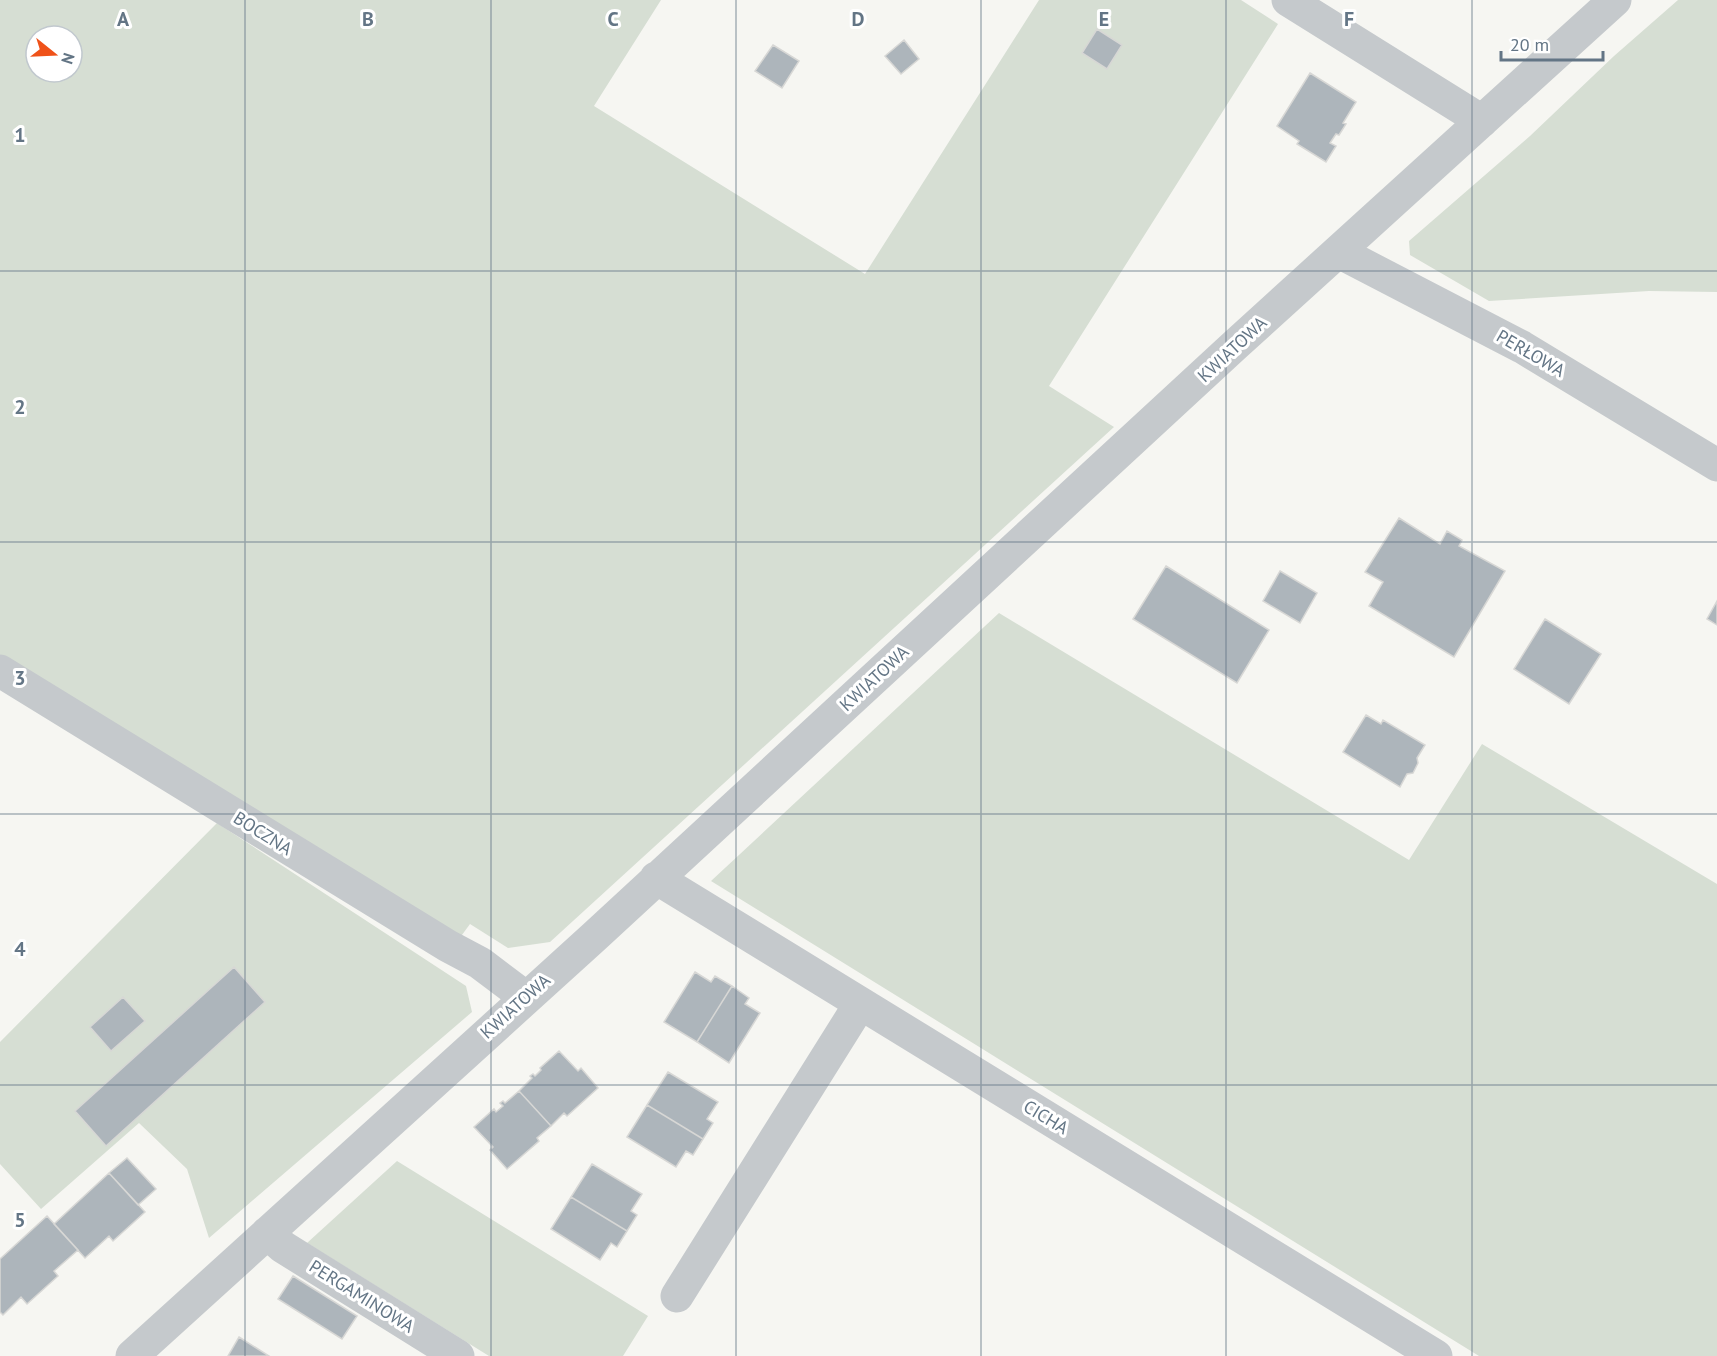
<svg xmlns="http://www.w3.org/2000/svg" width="1717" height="1356" font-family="'PT Sans',sans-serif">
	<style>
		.green { fill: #d6ded3; fill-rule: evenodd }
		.building { fill: #adb5bb; stroke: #d7d7d5; stroke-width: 1.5 }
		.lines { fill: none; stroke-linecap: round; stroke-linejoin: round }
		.minor { stroke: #c5c9cc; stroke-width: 33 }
		.grid { fill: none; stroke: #637585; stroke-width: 1.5; stroke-opacity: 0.55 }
		.labels { text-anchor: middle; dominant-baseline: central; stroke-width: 6; stroke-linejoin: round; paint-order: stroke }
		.street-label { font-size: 18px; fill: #637585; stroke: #fff }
		.grid-label { font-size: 20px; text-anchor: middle; font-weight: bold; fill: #637585; stroke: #fff; stroke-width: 6; stroke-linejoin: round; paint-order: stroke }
	</style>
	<rect width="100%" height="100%" fill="#f6f6f2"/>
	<path class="green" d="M0,0H661L594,106L865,274L1039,0H1241L1278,24L1049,386L1114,427L550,942L508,948L470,924L459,939L0,659ZM36,36H72V72H36Z
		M1678,0H1717V292L1649,291L1489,301L1410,255L1409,241L1530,136L1614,56Z
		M999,613L1409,860L1482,744L1717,884V1356H1479L711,881Z
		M217,823L466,986L472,1012L209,1238L187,1169L139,1123L41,1209L0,1164V1042Z
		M397,1161L648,1316L623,1356H489L307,1243Z"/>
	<path class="building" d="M1097,29L1122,45L1107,69L1082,53Z
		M904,40L919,59L901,74L885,56Z
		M773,45L799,61L782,88L755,71Z
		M1310,73L1356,102L1343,123L1346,124L1339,135L1336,134L1330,143L1336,146L1326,162L1297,144L1299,141L1277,126Z
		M1399,518L1440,544L1447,531L1462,540L1459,546L1505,571L1454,657L1369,606L1383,582L1365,572Z
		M1166,566L1269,630L1237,683L1133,619Z
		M1280,571L1317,593L1300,623L1263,601Z
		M1717,601V625L1707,619Z
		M1545,619L1601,654L1569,704L1514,669Z
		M1366,715L1381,724L1383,720L1425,745L1417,758L1418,763L1413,773L1407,774L1400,787L1343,752Z
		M234,967L265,1002L106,1146L75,1111Z
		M695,972L711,982L715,976L732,986L697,1042L664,1022Z
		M732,986L749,998L745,1004L760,1013L729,1063L697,1042Z
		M123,997L145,1021L111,1051L90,1027Z
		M559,1051L578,1071L581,1068L598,1088L567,1116L564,1113L551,1126L519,1091L532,1078L530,1076L533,1074L535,1076L541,1070L540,1068Z
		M668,1072L718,1102L707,1119L713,1123L703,1139L647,1105Z
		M519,1091L551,1126L537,1138L539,1141L507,1169L490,1150L493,1147L474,1127L494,1109L496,1112L503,1106L500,1103L503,1101L505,1103Z
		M647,1105L703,1139L693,1155L686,1151L676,1167L627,1137Z
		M127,1158L156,1189L138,1205L109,1173Z
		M592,1164L642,1194L631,1211L637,1215L627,1231L571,1197Z
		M109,1173L145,1212L113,1241L109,1236L85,1258L54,1224Z
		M571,1197L627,1231L617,1247L611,1243L600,1260L551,1229Z
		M47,1216L78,1250L54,1271L58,1276L27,1304L21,1297L3,1315L0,1312V1259Z
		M293,1276L357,1316L342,1339L278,1299Z
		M239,1337L269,1356H228Z"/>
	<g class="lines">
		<path class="minor" d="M1288,0L1482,121
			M1339,252L1522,347L1717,465
			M0,671L448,946L480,963L525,997
			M656,878L1436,1356
			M267,1233L283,1247L458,1356
			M677,1296L860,1004
			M132,1356L595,936L1234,346L1615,0"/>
	</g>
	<path class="grid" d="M245,0V1356M491,0V1356M736,0V1356M981,0V1356M1226,0V1356M1472,0V1356M0,271H1717M0,542H1717M0,814H1717M0,1085H1717"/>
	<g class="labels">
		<g class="street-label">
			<text transform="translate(1232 349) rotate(-43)">KWIATOWA</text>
			<text transform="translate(1531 353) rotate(30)">PERŁOWA</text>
			<text transform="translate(874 678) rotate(-43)">KWIATOWA</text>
			<text transform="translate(263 833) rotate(32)">BOCZNA</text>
			<text transform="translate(515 1006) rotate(-42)">KWIATOWA</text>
			<text transform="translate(1046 1117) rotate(31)">CICHA</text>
			<text transform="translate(362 1296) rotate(32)">PERGAMINOWA</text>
		</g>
	</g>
	<g class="grid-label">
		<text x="123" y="26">A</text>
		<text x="368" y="26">B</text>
		<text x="613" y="26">C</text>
		<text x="858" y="26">D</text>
		<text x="1104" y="26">E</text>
		<text x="1349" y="26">F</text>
		<text x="20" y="142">1</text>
		<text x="20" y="414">2</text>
		<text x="20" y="685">3</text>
		<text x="20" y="956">4</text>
		<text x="20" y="1227">5</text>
	</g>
	<g transform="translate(54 54) rotate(108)"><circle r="28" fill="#ffffff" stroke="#c1c8ce" stroke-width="1.5"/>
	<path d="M0-4.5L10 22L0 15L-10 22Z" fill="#ef5219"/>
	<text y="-9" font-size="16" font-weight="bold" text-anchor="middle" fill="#637585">N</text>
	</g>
	<path d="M1501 51v9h102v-9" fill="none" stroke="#637585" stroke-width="3"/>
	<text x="1510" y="51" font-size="18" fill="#637585" stroke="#ffffff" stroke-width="4.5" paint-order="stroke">20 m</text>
</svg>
